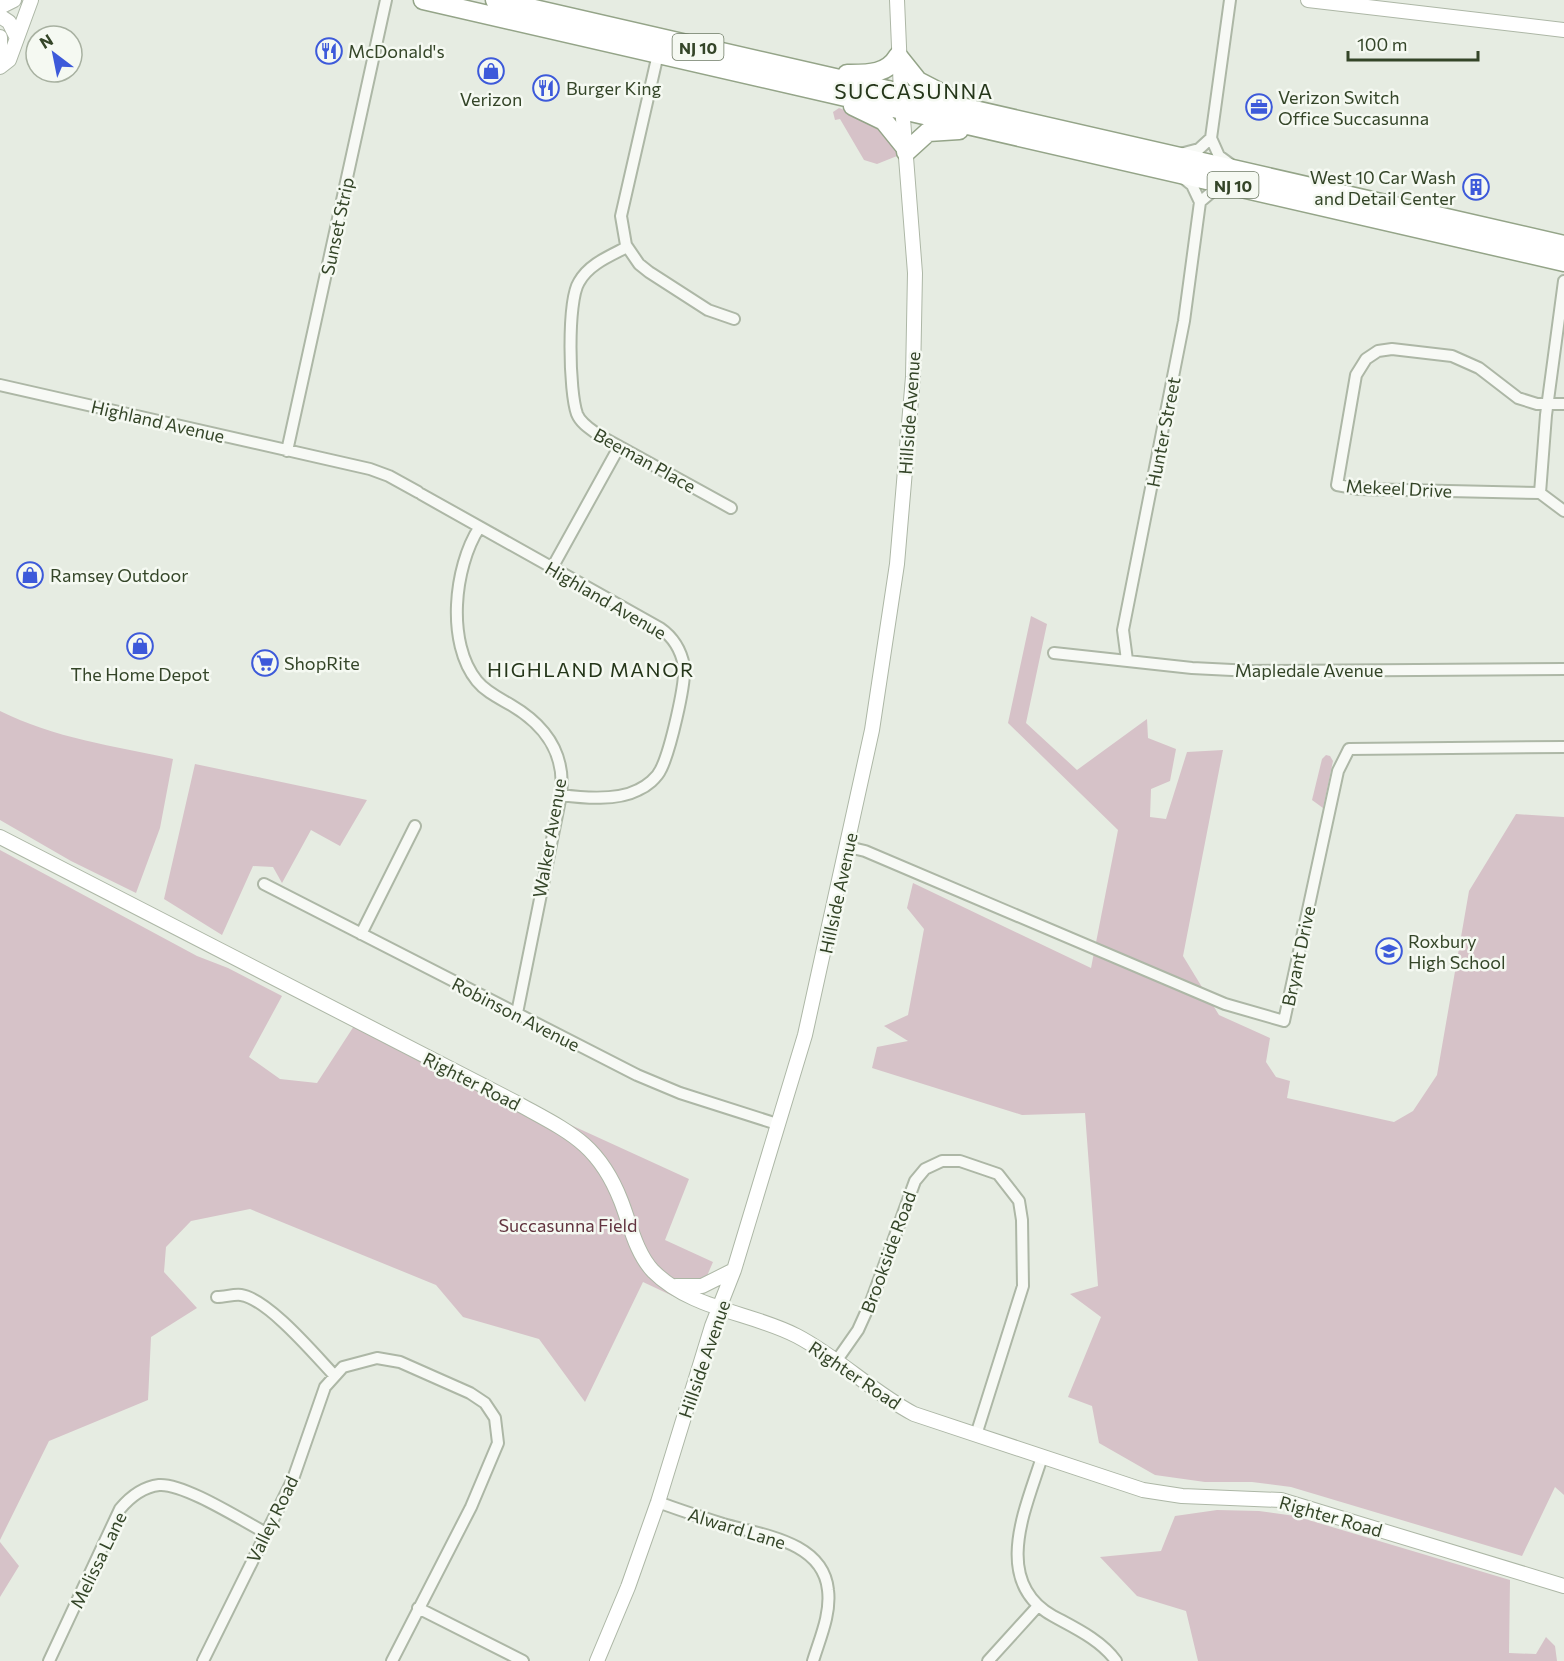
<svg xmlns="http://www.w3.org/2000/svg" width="1564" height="1661" font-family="Commissioner,sans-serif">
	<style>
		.green { fill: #d6c2c8 }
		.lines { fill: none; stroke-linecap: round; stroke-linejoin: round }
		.street-casing { stroke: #adb7a6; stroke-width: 14 }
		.secondary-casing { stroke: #adb7a6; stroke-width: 16 }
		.highway-casing { stroke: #94a488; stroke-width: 21 }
		.street { stroke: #f7f9f5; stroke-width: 10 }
		.secondary { stroke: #fff; stroke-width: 14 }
		.highway { stroke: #fff; stroke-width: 18 }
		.labels { text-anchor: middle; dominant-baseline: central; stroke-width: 5; stroke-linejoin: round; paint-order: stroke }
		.shield { fill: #f5f9f2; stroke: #6e7b65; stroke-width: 1.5 }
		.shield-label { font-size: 16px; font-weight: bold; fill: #344528 }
		.poi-label { font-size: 18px; fill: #344528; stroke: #f5f9f2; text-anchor: start }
		.street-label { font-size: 18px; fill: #344528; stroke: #f5f9f2 }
		.park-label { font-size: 18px; fill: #62343f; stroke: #f5f9f2 }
		.neighbourhood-label { font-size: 20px; letter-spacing: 1.5px; fill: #25361a; stroke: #f5f9f2 }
		.quarter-label { font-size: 21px; letter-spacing: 1.5px; fill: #25361a; stroke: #f5f9f2 }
	</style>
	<rect width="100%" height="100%" fill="#e6ece2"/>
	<path class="green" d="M839,108L874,121L897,150V156L877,164L864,160L840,119L835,120L833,112Z
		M1031,616L1047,624L1026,723L1077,770L1147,719L1148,738L1176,749L1170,781L1151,789L1150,817L1166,819L1187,752L1223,750L1183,956L1219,1015L1270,1038L1266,1062L1276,1077L1290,1081L1287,1098L1394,1122L1413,1111L1437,1075L1469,891L1516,814L1564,817V1495L1555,1487L1522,1556L1291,1487L1252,1482H1205L1155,1475L1099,1443L1092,1406L1068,1397L1101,1317L1070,1294L1098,1286L1085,1113L1022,1115L872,1068L877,1047L908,1041L884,1026L908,1015L924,929L907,908L913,883L1091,968L1118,830L1008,723Z
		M0,711C54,738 114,746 173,759L160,828L136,893L71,861L0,820Z
		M1326,755L1330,756L1333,761L1323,808L1312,800L1322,759Z
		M195,764L367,800L340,846L311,830L282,883L273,867L253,866L222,935L164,899Z
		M0,850L197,956L228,968L282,996L249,1057L280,1079L317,1083L354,1026L689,1179L665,1240L713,1262L694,1306L643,1282L585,1402L539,1339L463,1317L436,1285L250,1209L191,1221L166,1247L164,1272L197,1308L151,1337L148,1400L49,1441L0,1540Z
		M1217,1510L1259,1511L1295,1516L1510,1580L1509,1653L1536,1654L1546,1637L1555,1646L1557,1661H1198L1186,1611L1137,1596L1100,1557L1161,1551L1175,1516Z
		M0,1542L19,1566L0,1597Z"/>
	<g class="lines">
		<g class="street-casing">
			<path id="street" d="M1230,0L1211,138L1219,156L1230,164
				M658,54L621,216L626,245L639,264L649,272L708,310L734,319
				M1180,154L1199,149L1211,138
				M1200,202L1213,191L1228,187
				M627,247C610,256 589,264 579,282C567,301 569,392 577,414C581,424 592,430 600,436L731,508
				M1564,281L1546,415L1540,493L1564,511
				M0,385L370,469L389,476L418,492
				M287,451L386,0
				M1540,493L1359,489L1337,485L1356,375L1366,359L1378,351L1392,349L1452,356L1479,368L1518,398L1537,404H1564
				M421,494L660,628C673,637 681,650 684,666C686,684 670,751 661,769C657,778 647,786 638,790C617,801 584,798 561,795
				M479,528C454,567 446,643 477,681C486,692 499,698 511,705C545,725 566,753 561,795L517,1013
				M552,568L619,447
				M1054,653L1192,668L1252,671L1564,669
				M1127,660L1123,630L1184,321L1200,202L1192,185L1182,177
				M848,847L865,851L1225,1004L1284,1021L1338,771L1349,749L1564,747
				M264,884L637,1075L680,1093L777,1124
				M361,934L415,826
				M217,1297C225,1297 234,1294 241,1295C268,1299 315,1355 334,1375
				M837,1360L858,1330L872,1299L915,1181L925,1169L942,1161H960L998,1174L1019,1201L1022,1220L1023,1286L976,1435
				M1042,1457C1026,1508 991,1581 1053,1616C1075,1628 1101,1640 1116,1661
				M658,1502C679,1510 701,1517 723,1524C761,1535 823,1541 828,1590C831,1614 820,1638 813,1661
				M418,1608L523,1661
				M49,1661L120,1509C130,1497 143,1487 159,1485C184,1483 243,1521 266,1533
				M203,1661L293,1479L325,1387L343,1367L377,1358L400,1362L470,1393L485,1403L495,1418L498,1443L471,1507L392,1661
				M988,1661L1038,1606"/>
		</g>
		<g class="secondary-casing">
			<path id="secondary" d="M1308,0L1564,30
				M0,7L14,0
				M0,16L9,22L17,38
				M0,37V53
				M0,67L9,60L31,0
				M0,837L515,1102C567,1131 598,1142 621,1201C630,1224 636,1253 653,1271C692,1310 751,1312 797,1336C839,1358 872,1392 914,1414L1143,1490L1182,1496L1281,1500L1564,1586
				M676,1286H702L734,1270
				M597,1661L628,1587L658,1502L712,1326L734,1270L805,1035L872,730L897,564L913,377L915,273L901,93L897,0"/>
		</g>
		<g class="highway-casing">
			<path id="highway" d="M423,0L1564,262
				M495,0L1564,245
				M847,74C867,74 887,75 898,56L918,81L949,97
				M853,106L884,121L905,147
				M906,152L928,132L959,130"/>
		</g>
		<use href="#street" class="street"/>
		<use href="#secondary" class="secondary"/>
		<use href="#highway" class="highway"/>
	</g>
	<defs>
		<g id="restaurant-ring" transform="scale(1.35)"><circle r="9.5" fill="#f5f9f2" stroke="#3d5ada" stroke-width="1.5"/><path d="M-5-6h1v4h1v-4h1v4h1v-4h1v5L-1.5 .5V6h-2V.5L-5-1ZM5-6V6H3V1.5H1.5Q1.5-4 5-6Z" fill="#3d5ada"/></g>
		<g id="shop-ring" transform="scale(1.35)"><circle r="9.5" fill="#f5f9f2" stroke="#3d5ada" stroke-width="1.5"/><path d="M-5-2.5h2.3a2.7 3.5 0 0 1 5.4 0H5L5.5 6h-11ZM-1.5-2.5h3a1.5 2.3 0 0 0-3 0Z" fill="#3d5ada"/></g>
		<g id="office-ring" transform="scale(1.35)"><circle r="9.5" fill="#f5f9f2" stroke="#3d5ada" stroke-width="1.5"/><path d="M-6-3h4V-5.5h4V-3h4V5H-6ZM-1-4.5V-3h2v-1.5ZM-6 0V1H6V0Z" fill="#3d5ada"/></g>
		<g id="building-ring" transform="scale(1.35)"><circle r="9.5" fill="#f5f9f2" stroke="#3d5ada" stroke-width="1.5"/><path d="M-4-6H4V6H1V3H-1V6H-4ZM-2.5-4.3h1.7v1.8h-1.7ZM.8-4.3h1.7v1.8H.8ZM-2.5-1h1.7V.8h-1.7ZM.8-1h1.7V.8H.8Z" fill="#3d5ada"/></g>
		<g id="supermarket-ring" transform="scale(1.35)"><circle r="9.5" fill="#f5f9f2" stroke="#3d5ada" stroke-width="1.5"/><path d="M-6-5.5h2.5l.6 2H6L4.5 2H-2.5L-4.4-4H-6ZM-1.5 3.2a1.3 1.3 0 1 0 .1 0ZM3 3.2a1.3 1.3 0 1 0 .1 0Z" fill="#3d5ada"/></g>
		<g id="school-ring" transform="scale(1.35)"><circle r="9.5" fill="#f5f9f2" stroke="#3d5ada" stroke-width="1.5"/><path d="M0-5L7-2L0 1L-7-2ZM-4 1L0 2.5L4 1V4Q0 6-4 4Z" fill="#3d5ada"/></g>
	</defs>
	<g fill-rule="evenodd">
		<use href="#restaurant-ring" x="329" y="51"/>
		<use href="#shop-ring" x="491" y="71"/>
		<use href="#restaurant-ring" x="546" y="88"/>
		<use href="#office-ring" x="1259" y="107"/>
		<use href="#building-ring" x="1476" y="187"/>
		<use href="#shop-ring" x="30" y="575"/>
		<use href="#shop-ring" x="140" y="646"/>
		<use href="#supermarket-ring" x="265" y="663"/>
		<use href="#school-ring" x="1389" y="951"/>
	</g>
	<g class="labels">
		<g class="shield">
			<rect x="672.5" y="34" width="51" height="26" rx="4.5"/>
			<rect x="1207.5" y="172" width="51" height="26" rx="4.5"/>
		</g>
		<g class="shield-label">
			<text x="698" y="47">NJ 10</text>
			<text x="1233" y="185">NJ 10</text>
		</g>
		<g class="poi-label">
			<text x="348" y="51">McDonald's</text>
			<text x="566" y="88">Burger King</text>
			<text x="1278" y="97">Verizon Switch<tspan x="1278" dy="21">Office Succasunna</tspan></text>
			<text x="491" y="99" text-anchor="middle">Verizon</text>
			<text x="1456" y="177" text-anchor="end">West 10 Car Wash<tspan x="1456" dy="21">and Detail Center</tspan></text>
			<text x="50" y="575">Ramsey Outdoor</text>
			<text x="284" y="663">ShopRite</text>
			<text x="140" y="674" text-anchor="middle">The Home Depot</text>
			<text x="1408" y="941">Roxbury<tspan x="1408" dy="21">High School</tspan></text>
		</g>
		<g class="street-label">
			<text transform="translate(337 226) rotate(-78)">Sunset Strip</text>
			<text transform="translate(909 413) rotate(-86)">Hillside Avenue</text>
			<text transform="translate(158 421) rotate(13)">Highland Avenue</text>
			<text transform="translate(1163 432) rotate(-79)">Hunter Street</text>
			<text transform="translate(645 460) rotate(29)">Beeman Place</text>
			<text transform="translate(1399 488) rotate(3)">Mekeel Drive</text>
			<text transform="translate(606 600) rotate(30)">Highland Avenue</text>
			<text x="1309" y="670">Mapledale Avenue</text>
			<text transform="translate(549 838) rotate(-80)">Walker Avenue</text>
			<text transform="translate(838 893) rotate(-78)">Hillside Avenue</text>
			<text transform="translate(1298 956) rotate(-78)">Bryant Drive</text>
			<text transform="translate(516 1014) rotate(27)">Robinson Avenue</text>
			<text transform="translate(472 1081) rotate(27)">Righter Road</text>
			<text transform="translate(888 1252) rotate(-70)">Brookside Road</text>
			<text transform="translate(704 1359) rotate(-71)">Hillside Avenue</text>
			<text transform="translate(855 1375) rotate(34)">Righter Road</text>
			<text transform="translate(1331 1516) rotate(16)">Righter Road</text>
			<text transform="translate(272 1519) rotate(-64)">Valley Road</text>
			<text transform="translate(737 1528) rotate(17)">Alward Lane</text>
			<text transform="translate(98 1560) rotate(-64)">Melissa Lane</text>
		</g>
		<g class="park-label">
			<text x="568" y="1225">Succasunna Field</text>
		</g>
		<g class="neighbourhood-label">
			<text x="591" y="669">HIGHLAND MANOR</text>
		</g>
		<g class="quarter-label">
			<text x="914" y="90">SUCCASUNNA</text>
		</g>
	</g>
	<g transform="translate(54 54) rotate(328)"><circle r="28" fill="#f5f9f2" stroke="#a8b1a1" stroke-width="1.5"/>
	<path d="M0-4.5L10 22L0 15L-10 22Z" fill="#3d5ada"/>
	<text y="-9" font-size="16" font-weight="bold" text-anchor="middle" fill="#344528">N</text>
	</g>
	<path d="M1348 51v9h130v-9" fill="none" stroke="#344528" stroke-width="3"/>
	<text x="1357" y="51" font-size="18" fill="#344528" stroke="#f5f9f2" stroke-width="4.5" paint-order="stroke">100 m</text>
</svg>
